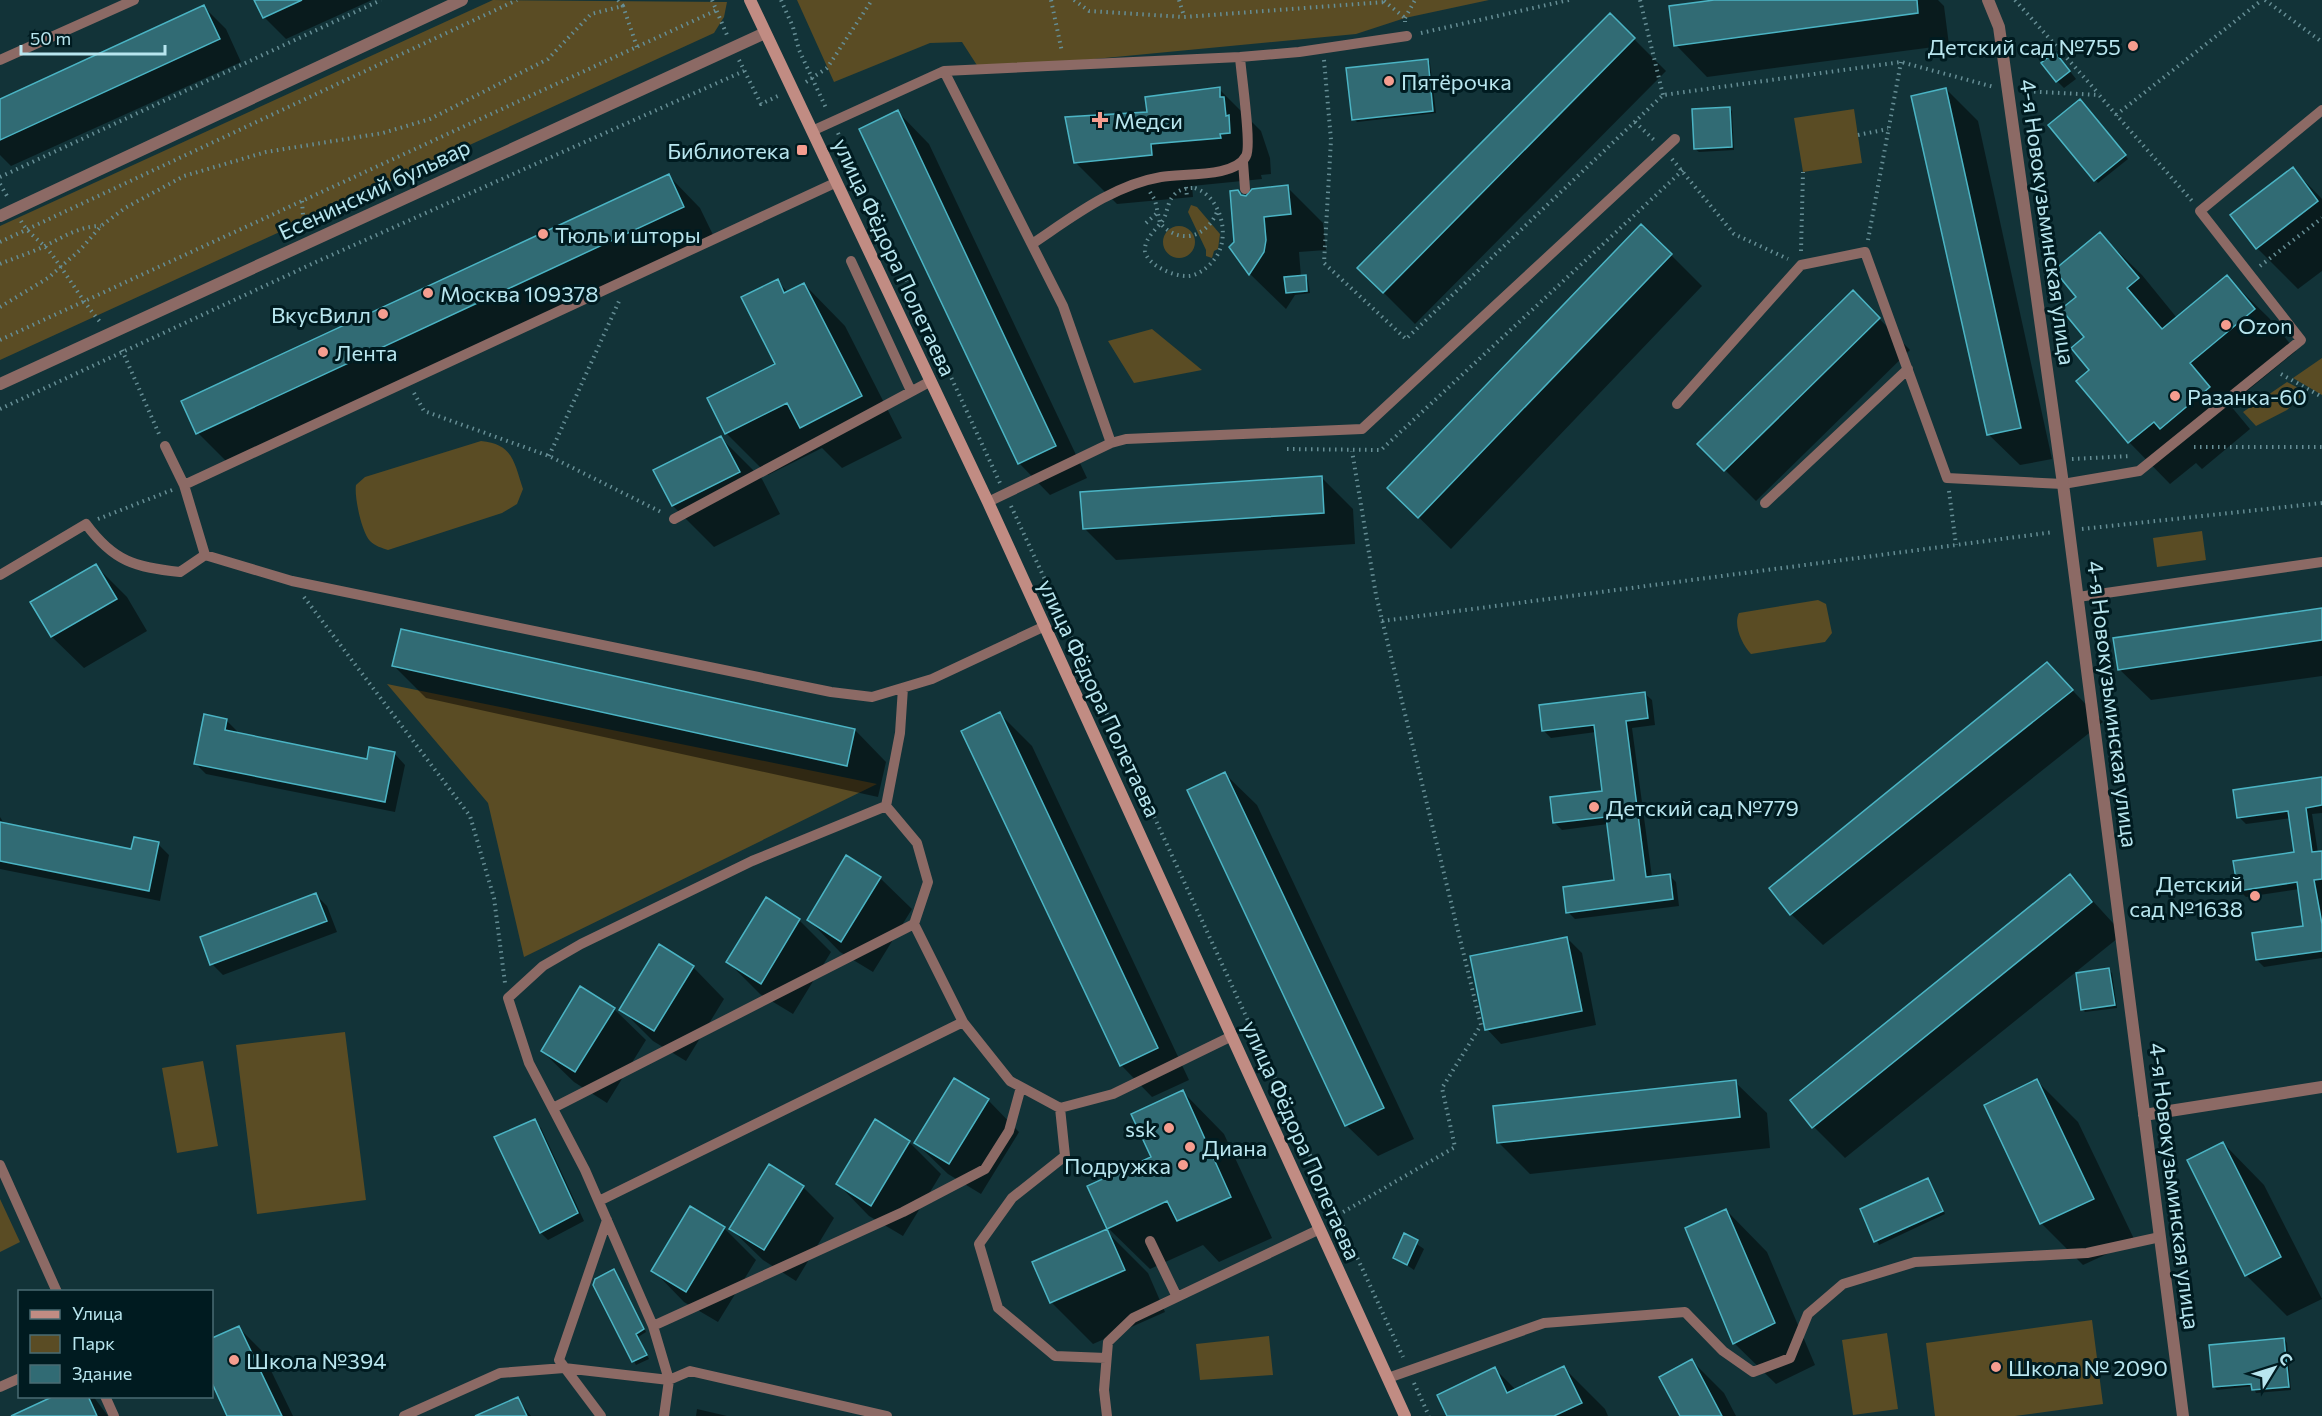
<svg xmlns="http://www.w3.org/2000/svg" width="2322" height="1416" font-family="Commissioner,sans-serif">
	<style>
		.green { fill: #5a4c24 }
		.shadow { fill: #0007 }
		.building { fill: #316b74; stroke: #4bb4c4; stroke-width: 1.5 }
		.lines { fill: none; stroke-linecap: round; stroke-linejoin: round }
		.path { stroke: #668e95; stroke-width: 4; stroke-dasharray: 1.5 4.5; stroke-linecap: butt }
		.service { stroke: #8c6a65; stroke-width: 10 }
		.minor { stroke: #8c6a65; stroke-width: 12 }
		.tertiary { stroke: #8c6a65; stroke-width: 12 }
		.secondary { stroke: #c18c83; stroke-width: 12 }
		.poi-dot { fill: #f59d8f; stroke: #001b20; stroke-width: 2 }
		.labels { text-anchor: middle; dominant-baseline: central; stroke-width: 6; stroke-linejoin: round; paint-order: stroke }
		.poi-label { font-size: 22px; fill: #b8e6ef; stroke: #001b20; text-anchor: start }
		.street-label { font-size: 22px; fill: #b8e6ef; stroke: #001b20 }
	</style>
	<rect width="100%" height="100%" fill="#123338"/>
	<path class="green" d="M493,0L727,2L724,17L714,33L0,360V226Z
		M797,0H1489L1405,18L1356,34L980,70L962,42L930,43L834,82Z
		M1854,109L1862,163L1803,172L1794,118Z
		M1191,205L1197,207L1220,234L1218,249L1214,251L1212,258L1206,256V250L1188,212Z
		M1163 242a16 16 0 1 1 32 0a16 16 0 1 1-32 0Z
		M1152,329L1202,370L1134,383L1108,341Z
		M2322,358V395L2293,378Z
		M2287,382L2306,392L2287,410L2256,426L2243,412Z
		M481,441C513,444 514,462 523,489L517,504L502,513L388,550C382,548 375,546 370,541C362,533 354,497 356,485L365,477Z
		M2202,531L2206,560L2157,567L2153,538Z
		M1818,600L1826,604L1832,633L1825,642L1751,654C1742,645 1733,625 1739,613Z
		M387,684L877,784L524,957L488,803Z
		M345,1032L366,1200L257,1214L236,1045Z
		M203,1061L218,1146L177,1153L162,1068Z
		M0,1199L20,1242L0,1252Z
		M2092,1320L2103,1404L2015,1416H1935L1926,1343Z
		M1887,1333L1898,1409L1853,1415L1842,1340Z
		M1269,1336L1273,1375L1200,1380L1196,1344Z"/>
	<path class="shadow" d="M256,0H372L286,39L264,17Z
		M1724,0H1938L1944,6L1949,45L1707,77L1676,45Z
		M204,7L226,29L241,62L11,166L0,155V100Z
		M1610,15L1666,71L1415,324L1359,268Z
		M1427,60L1430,63L1436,113L1357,122L1354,119Z
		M2062,61L2076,79L2064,88L2057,81Z
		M1219,89L1261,131L1270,158L1271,174L1261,175L1262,179L1192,186L1193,197L1117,204L1075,162Z
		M1946,89L1978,121L2052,459L2020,465L1988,434Z
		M2083,104L2128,159L2098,183L2050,126Z
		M1729,108L1732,111L1734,150L1699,152L1695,149Z
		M898,112L929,144L1087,478L1050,495L1019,463Z
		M2293,169L2322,199V271L2298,289L2257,248Z
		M669,176L700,208L715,239L229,464L198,433Z
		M1287,187L1323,223L1326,250L1299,252L1301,277L1308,280L1310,293L1295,295L1286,309L1250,274L1231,247L1236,242L1243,197Z
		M2100,234L2142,275L2177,318L2227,277L2269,318L2296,351L2230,405L2250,429L2202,469L2196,463L2170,484L2129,442L2078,381L2092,370L2078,297Z
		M1671,255L1702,286L1451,549L1389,488Z
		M777,281L788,292L804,284L845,326L902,438L842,468L822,448L768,475L726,433L709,398L777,364Z
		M1853,292L1910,350L1756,501L1699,444Z
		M721,438L762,479L780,514L714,547L673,506Z
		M1321,477L1353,509L1355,544L1116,560L1084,528Z
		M96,566L127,597L147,631L84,668L52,637L33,603Z
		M2322,609V676L2151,700L2119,669Z
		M2047,664L2103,722L1823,945L1791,914Z
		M394,666L855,730L886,762L878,797L426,698Z
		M1644,693L1652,700L1655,725L1632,728L1652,877L1669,875L1676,882L1679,906L1575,919L1568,912L1615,882L1608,824L1562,830L1555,823L1604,792L1596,732L1551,738L1544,731Z
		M1000,714L1032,746L1189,1080L1152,1097L1121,1065Z
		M226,720L237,731V734L368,761L394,753L405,765L395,812L206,774L195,763Z
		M1225,774L1257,805L1414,1139L1378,1156L1346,1125Z
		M2322,779V813L2312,814L2318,853H2322V958L2264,967L2257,960L2305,927L2300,889L2246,897L2239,890L2296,853L2291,818L2246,824L2239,817Z
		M0,817L5,825L133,851L158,844L169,855L160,901L0,869Z
		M2070,876L2123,934L1845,1158L1814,1127L1792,1100Z
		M880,878L912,909L873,972L840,952L809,920Z
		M316,895L327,906L337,932L223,975L212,964Z
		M766,899L799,920L831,952L793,1014L760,994L728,962Z
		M1567,938L1582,953L1596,1025L1501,1044L1487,1029Z
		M693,967L724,999L686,1061L653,1041L621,1009Z
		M2109,970L2112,973L2117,1008L2085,1012L2082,1009Z
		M614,1009L646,1040L607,1103L574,1082L542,1051Z
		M2037,1081L2078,1122L2135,1241L2083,1265L2041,1223L1986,1106Z
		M1735,1082L1767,1113L1770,1148L1530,1174L1498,1142Z
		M1183,1092L1224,1134L1272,1238L1219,1262L1203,1245L1150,1269L1108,1228L1153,1158Z
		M988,1100L1019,1132L981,1194L948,1174L916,1143Z
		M534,1121L541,1128L584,1221L548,1240L541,1233L496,1137Z
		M909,1142L941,1174L903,1236L869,1216L838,1184Z
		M2223,1143L2264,1185L2322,1299L2287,1316L2246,1275Z
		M1928,1180L1945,1214L1879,1245L1862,1210Z
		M803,1187L834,1218L796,1281L763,1260L731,1229Z
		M691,1208L724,1228L756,1260L718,1322L684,1302L653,1270Z
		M1726,1210L1767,1252L1815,1365L1776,1384L1734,1343Z
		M1106,1231L1148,1273L1165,1312L1093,1344L1051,1302Z
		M1405,1236L1424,1249L1414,1270L1395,1257Z
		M616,1274L646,1332L638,1337L649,1359L636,1365L594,1285Z
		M239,1328L261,1350L293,1416H229L212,1380V1339Z
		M2284,1339L2287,1343L2291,1390L2256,1393L2253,1386L2217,1390L2214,1387Z
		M1692,1361L1724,1393L1736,1416H1682Z
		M1564,1368L1605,1409L1608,1416H1449L1495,1369L1516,1390Z
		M58,1396H93L108,1416H15Z
		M517,1398L531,1416H485Z
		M697,1409L727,1416H696Z"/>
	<path class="building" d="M254,0H302L263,18Z
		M1714,0H1917L1918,13L1674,46L1669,6Z
		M204,5L220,39L0,140V99Z
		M1610,13L1635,38L1383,293L1357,268Z
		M2055,52L2070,71L2056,82L2041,63Z
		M1428,59L1433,111L1352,120L1346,68Z
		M1220,87V97H1224L1226,116L1229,115L1230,133L1220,134L1221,138L1151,144L1152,155L1074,163L1065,117L1147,112L1145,97Z
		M1946,88L2021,428L1987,435L1911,96Z
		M2080,99L2126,155L2094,181L2048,125Z
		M1730,107L1732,147L1694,149L1692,109Z
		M898,110L1056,446L1018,464L859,129Z
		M2293,167L2318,201L2256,249L2230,215Z
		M669,174L684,207L196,434L181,401Z
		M1288,185L1291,214L1264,217L1266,240L1264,252L1249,275L1229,247L1234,242L1230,191L1238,190L1241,195L1246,196L1252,189Z
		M1641,224L1672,254L1418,518L1387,488Z
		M2100,232L2139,278L2127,288L2162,329L2227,275L2255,309L2190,363L2210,387L2160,429L2154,422L2128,443L2076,381L2089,370L2071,348L2084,337L2061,309L2076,297L2054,270Z
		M1306,275L1307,291L1286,293L1284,277Z
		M778,279L784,293L804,283L862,396L800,428L787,403L725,434L707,398L775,364L741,297Z
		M1853,290L1880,318L1724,471L1697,444Z
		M721,436L740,472L672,506L653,470Z
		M1322,476L1324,513L1083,529L1080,492Z
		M96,564L117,599L51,637L30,602Z
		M2322,608V640L2118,670L2113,638Z
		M401,629L855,729L847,766L392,666Z
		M2047,662L2073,690L1790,915L1769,888Z
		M1645,692L1648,718L1626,721L1646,877L1670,874L1673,899L1566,913L1563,887L1614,880L1606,817L1553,823L1550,797L1602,791L1594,725L1542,731L1539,705Z
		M1000,712L1158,1048L1120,1066L961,731Z
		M204,714L227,719L225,730L367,759L369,747L395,752L385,802L194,764Z
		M1225,772L1384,1108L1345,1126L1187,790Z
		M2322,777V805L2306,808L2312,852L2322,851V879L2314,880L2322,924V951L2256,960L2252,933L2303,926L2297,882L2238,891L2233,861L2294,852L2288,811L2237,818L2233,790Z
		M0,822L131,849L134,837L159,842L149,891L0,861Z
		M846,855L881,877L841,942L807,920Z
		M2070,874L2092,902L1812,1128L1790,1100Z
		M316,893L327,921L210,965L200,937Z
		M766,897L800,919L761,984L726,962Z
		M1567,937L1582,1011L1485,1030L1470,956Z
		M659,944L694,966L654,1031L619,1010Z
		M2109,968L2115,1005L2081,1010L2076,973Z
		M580,986L615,1008L575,1072L541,1051Z
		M954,1078L989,1099L949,1164L914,1143Z
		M2037,1079L2094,1199L2040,1224L1984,1105Z
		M1736,1080L1740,1117L1497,1143L1493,1106Z
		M1183,1090L1231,1197L1177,1221L1167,1201L1107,1229L1087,1186L1151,1157L1131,1114Z
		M535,1119L578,1213L540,1233L494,1137Z
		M875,1119L910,1141L871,1206L836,1184Z
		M2223,1142L2281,1257L2245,1276L2187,1160Z
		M769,1164L804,1186L764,1250L729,1229Z
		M1928,1178L1943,1211L1874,1242L1860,1209Z
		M690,1206L725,1227L686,1292L651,1271Z
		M1726,1209L1775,1323L1733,1344L1685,1228Z
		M1107,1229L1125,1270L1050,1303L1032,1262Z
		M1404,1233L1418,1240L1407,1265L1393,1258Z
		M614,1269L644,1329L636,1334L647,1355L632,1362L593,1285L595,1279Z
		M239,1326L282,1416H227L212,1383V1338Z
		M2284,1338L2289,1387L2252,1390L2251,1384L2213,1387L2209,1345Z
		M1692,1359L1722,1416H1680L1659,1377Z
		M1564,1366L1582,1403L1554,1416H1447L1437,1395L1495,1367L1507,1393Z
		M54,1396H88L97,1416H11Z
		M518,1397L527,1416H475Z"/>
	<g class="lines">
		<path class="path" d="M618,0L623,6
			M712,0L727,35
			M781,0L793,27L799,50L827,110
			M1051,0L1062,52
			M1074,0L1089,11L1184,17L1385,2
			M1179,0L1184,16
			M1640,0L1663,95
			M2015,0L2099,94
			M2265,0L2322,42
			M1384,1L1405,18V22
			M1405,18L1415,0
			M1421,33L1569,0
			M739,60L761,104L780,95
			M1324,60L1331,140L1324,263L1406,339L1663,95L1901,62L1994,87
			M806,82L827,68L872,0
			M2022,91L2099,95L2192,201
			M2116,115L2262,0
			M1635,122L1654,140
			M838,133L1000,483
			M1858,135L1888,129
			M1672,159L1734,234L1788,259
			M0,177L381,0
			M0,184L7,196
			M1186,187L1187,197
			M1195,188C1222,197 1232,240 1213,261C1207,268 1196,277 1186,276C1173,276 1147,265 1145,251C1144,238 1157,229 1163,220C1168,212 1167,202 1174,195C1179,189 1187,188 1195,188Z
			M1150,192L1155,200L1160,223C1179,245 1206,238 1217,212
			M302,201L304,230
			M21,221C28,234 40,240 49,251C68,275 81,300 101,323
			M1146,223L1156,214
			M1868,240L1901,62
			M0,242L517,0
			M1801,251L1803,172
			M0,264C12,259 24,255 36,250C58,241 76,226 101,226
			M2260,266L2322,218
			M0,307L48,278L80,250L101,226L125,208L184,176L266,152L383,133L430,119L548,59L591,14L623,6L637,47
			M0,340L717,10
			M122,350L159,434
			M2281,374L2322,397
			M414,393L424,411L549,456L663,513
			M0,409L316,262L744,71
			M2194,447H2322
			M1287,449L1381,450L1683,170
			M549,456L620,299
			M2072,459L2130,456
			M1949,491L1956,545
			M1011,506L1403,1357
			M98,519L172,490
			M2082,529L2322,503
			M304,597L470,816L494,898L505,983
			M1382,621L2054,532
			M1338,1215L1455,1147L1442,1088L1481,1025L1376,595L1352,451
			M1414,1383L1429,1416"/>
		<path class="service" d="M0,60L134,0
			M944,71L1240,57L1299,52L1407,36
			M812,131L944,71L1063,306L1111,443L988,502
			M1243,162L1245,189
			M1032,244C1071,218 1113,185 1161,177C1183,173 1235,178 1246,156C1252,146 1241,74 1240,57
			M851,261L911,391
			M1677,404L1801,265L1865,252L1947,478L2063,484L2139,471L2301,340L2200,211L2322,110
			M1111,443L1126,439L1362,429L1675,139
			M165,446L184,485L205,555L292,581L831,692L872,697L932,679L1045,626
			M184,485L837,182
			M1765,503L1908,369
			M674,519L931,381
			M0,575L86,524C114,562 135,567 180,572L205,555
			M2078,597L2322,562
			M903,688L900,733L886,806L917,843L928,882L914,924L963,1022L1010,1081L1060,1108L1113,1094L1232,1036
			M553,1108L914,924
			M1060,1108L1065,1156L1012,1198L979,1244L998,1308L1055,1356L1106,1358
			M0,1165L57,1292
			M599,1201L963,1022
			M1150,1241L1177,1297
			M653,1326L903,1212L985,1169L1009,1131L1021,1087
			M1388,1378L1544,1323L1685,1312L1723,1351L1753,1372L1790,1358L1808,1314L1843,1284L1915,1262L2087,1253L2160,1237
			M0,1387L20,1378
			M105,1396L114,1416
			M404,1416L500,1373L564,1368L669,1380L690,1371L887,1416
			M601,1416L559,1360L607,1220
			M664,1416L669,1380L653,1326L585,1170L529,1063L508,998L543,966L581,944L752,861L886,806
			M1107,1416L1104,1390L1108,1342L1133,1318L1320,1229"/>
		<path class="minor" d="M1988,0L1999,27L2063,484L2183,1416
			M2144,1115L2322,1087"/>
		<path class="tertiary" d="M0,216L462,0
			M0,384L765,33"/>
		<path class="secondary" d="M750,0L988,502L1405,1416"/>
	</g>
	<g class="poi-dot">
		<circle cx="2133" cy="46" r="6"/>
		<circle cx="1389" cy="81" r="6"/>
		<path d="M1097 111h6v6h6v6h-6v6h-6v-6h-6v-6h6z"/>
		<rect x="796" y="144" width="12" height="12" rx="3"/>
		<circle cx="543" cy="234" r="6"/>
		<circle cx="428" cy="293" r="6"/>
		<circle cx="383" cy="314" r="6"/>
		<circle cx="2226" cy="325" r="6"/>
		<circle cx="323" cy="352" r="6"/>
		<circle cx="2175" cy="396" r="6"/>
		<circle cx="1594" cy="807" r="6"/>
		<circle cx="2255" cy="896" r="6"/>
		<circle cx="1169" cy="1128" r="6"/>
		<circle cx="1190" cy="1147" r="6"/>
		<circle cx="1183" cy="1165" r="6"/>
		<circle cx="234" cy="1360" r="6"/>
		<circle cx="1996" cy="1367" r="6"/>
	</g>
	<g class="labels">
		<g class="poi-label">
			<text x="2121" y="46" text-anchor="end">Детский сад №755</text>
			<text x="1401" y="81">Пятёрочка</text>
			<text x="1114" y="120">Медси</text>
			<text x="790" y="150" text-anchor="end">Библиотека</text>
			<text x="555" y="234">Тюль и шторы</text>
			<text x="440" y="293">Москва 109378</text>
			<text x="371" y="314" text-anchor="end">ВкусВилл</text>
			<text x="2238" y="325">Ozon</text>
			<text x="335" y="352">Лента</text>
			<text x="2187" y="396">Разанка-60</text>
			<text x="1606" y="807">Детский сад №779</text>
			<text x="2243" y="883" text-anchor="end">Детский<tspan x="2243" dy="25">сад №1638</tspan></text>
			<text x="1157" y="1128" text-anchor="end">ssk</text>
			<text x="1202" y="1147">Диана</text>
			<text x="1171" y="1165" text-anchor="end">Подружка</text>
			<text x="246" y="1360">Школа №394</text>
			<text x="2008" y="1367">Школа № 2090</text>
		</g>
		<g class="street-label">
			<text transform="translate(374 189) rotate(-25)">Есенинский бульвар</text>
			<text transform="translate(2048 222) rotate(82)">4-я Новокузьминская улица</text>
			<text transform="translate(895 257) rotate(65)">улица Фёдора Полетаева</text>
			<text transform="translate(1100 698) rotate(65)">улица Фёдора Полетаева</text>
			<text transform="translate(2113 704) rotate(83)">4-я Новокузьминская улица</text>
			<text transform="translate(1302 1140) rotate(66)">улица Фёдора Полетаева</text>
			<text transform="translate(2175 1186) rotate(83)">4-я Новокузьминская улица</text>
		</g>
	</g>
	<rect x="18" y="1290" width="195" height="108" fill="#001b20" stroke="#4a6c73" stroke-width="1.5"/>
	<rect x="30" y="1310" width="30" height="9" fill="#c18c83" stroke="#4a6c73" stroke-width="1.5"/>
	<text x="72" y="1320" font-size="18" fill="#b8e6ef">Улица</text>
	<rect x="30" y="1335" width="30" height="18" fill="#5a4c24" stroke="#4a6c73" stroke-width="1.5"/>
	<text x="72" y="1350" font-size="18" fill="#b8e6ef">Парк</text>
	<rect x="30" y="1365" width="30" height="18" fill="#316b74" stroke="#4a6c73" stroke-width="1.5"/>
	<text x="72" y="1380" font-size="18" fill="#b8e6ef">Здание</text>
	<g transform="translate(2274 1368) rotate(52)" stroke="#001b20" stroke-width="4.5" paint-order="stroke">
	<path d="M0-4.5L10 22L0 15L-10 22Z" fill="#b8e6ef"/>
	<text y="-9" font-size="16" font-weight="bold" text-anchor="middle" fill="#b8e6ef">С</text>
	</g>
	<path d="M21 45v9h144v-9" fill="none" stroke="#b8e6ef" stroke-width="3"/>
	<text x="30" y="45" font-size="18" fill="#b8e6ef" stroke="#001b20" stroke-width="4.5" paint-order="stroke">50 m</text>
</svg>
